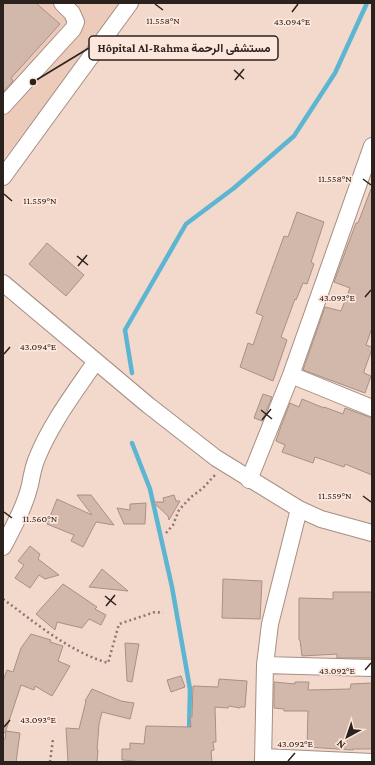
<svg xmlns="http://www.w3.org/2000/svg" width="375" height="765" font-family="'Crimson Pro',Vazirmatn,serif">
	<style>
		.built { fill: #edcbbb }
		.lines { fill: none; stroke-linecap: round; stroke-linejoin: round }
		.stream { stroke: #5cb6d2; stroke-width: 4.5 }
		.building { fill: #d2b8ab; stroke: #a99084 }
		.minor-casing { stroke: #a68e82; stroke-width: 18 }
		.path { stroke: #89776f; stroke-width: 2.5; stroke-dasharray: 2 3; stroke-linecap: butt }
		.minor { stroke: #fff; stroke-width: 16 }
		.ticks { fill: none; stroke: #2c221d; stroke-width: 1.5 }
		.ticks-label { font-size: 10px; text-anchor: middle; fill: #2c221d; stroke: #fde7dc; stroke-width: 3.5; stroke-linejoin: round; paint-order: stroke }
		.leader { fill: none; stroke: #2c221d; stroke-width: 1.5 }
		.callout-dot { fill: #2c221d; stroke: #fde7dc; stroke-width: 1.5 }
		.callout { fill: #fde7dc; stroke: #2c221d; stroke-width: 1.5 }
		.callout-label { font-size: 12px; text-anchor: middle; font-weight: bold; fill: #2c221d }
	</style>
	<rect width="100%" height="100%" fill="#f3d8cc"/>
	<path class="built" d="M3,3H125L3,160Z"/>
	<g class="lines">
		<path class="stream" d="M132,373L125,330L186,224L234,188L294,136L335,73L367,3
			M132,443L150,489L172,587L190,689L189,732"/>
	</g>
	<path class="building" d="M3,3H36L60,24L11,78L13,81L3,92Z
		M371,189H372V328L366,345L372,347V349L364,371V373L371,376L365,393L303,370L325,307L341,311L350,288L334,282L356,223H358Z
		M297,212L324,222L311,262L314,264L307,284L303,283L296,300L295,299L281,337L287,340L273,381L240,367L248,343L253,345L263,316L256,313L284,236L288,237Z
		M47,243L84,275L66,296L29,264Z
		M263,394L272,397L262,421L254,418Z
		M302,399L324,408V407L343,414L345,408L372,418V475L345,464L344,467L315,457L313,463L282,452L285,445L276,441L281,426L290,403L299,407Z
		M77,495H91L114,525L96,522L83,547L71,541L74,535L47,524L57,499L92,515Z
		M174,495L176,501H180L169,520L168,516L153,502H164L163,498Z
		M146,503L145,524H124L117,508L130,510V504Z
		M30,546L40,554L38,559L59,575L45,579L39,575L30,588L15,578L24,565L18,561Z
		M102,569L128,591L89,587Z
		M223,579L262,581L260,619L222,618Z
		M63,584L97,607L95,609L106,615L101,625L89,619L82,628L57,622L55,630L36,614Z
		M333,592H372V658H337V654L302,656L300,640H299V598L333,599Z
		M31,634L51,640L50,642L63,646L58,661L70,666L52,696L35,686L34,690L21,685L5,733L3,732V681L7,670L13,672L21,648Z
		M125,643L139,644L132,682L127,681Z
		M181,676L185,687L171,692L167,680Z
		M219,679L247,681L245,707H240V708L229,706L228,708L215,707L216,742H213L214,750L211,751L212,762H135V761L122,760V749H130V743L144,744L146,726L191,727L190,717H192L193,686L218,687Z
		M274,682L295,684V682H309L308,690L350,689L351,684L372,683V749H353V750L307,747L308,711H284V709L274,708Z
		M92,689L121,701L134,703L130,719L102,712L99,724L97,750H98L97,762H68L66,728L79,729L86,701H85Z
		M6,731L20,733L16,762H3V739H5Z"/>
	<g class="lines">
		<g class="minor-casing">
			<path id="minor" d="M3,106L73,29L76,22L72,13L62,3
				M372,146L291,375L372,408
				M3,177L130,3
				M3,283L148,405L216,458L299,509L321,519L372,533
				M249,480L291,375
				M3,547C13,528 25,506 30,485C32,475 33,467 37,458C51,423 75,392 96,361
				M265,665L372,668
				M263,757L372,762
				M263,762L265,665L270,624L299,509"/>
		</g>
		<path class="path" d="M166,533L173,525L179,510L191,497L203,488L215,475
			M3,599C36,623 68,651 108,663L119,624L155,612L163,613
			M50,762L53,739"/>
		<use href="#minor" class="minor"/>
	</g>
	<path class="ticks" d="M155,4L163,10M292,12L298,4M234,70L244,79M235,80L244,69M363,179L371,185M4,194L12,201M77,256L88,265M78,266L87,255M365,297L371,290M4,354L10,347M261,410L272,419M262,420L271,409M363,496L371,502M4,512L12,518M105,596L116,605M106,606L115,595M365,670L371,663M4,727L10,720M288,761L295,753"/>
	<g class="ticks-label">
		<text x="163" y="24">11.558°N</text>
		<text x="292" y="25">43.094°E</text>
		<text x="335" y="182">11.558°N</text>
		<text x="40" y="204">11.559°N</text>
		<text x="337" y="301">43.093°E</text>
		<text x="38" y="350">43.094°E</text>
		<text x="335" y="499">11.559°N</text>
		<text x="40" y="522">11.560°N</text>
		<text x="337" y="674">43.092°E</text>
		<text x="38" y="723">43.093°E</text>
		<text x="295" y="747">43.092°E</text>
	</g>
	<path class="leader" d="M33 82L89 48"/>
	<circle class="callout-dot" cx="33" cy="82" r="4"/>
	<rect class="callout" x="89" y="36" width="189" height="24" rx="4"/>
	<g class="callout-label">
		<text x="184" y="52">Hôpital Al-Rahma مستشفى الرحمة</text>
	</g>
	<rect width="375" height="765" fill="none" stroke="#2c221d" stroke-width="8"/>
	<g transform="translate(347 737) rotate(220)" stroke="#fde7dc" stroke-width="3" paint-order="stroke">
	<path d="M0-3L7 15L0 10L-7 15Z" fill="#2c221d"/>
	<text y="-6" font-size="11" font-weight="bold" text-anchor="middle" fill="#2c221d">N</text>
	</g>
</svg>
